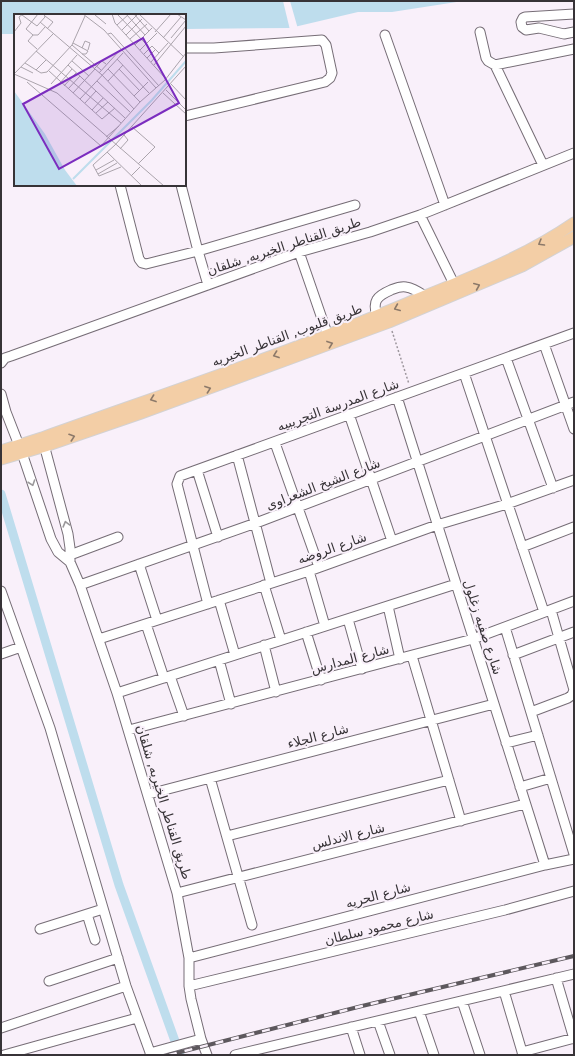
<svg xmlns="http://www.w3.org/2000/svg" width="575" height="1056" font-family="'DejaVu Sans','Noto Sans Arabic',sans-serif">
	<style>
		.water { fill: #bedded }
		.pier { fill: #f9f0fa }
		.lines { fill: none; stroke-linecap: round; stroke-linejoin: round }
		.canal { stroke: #bedded; stroke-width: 9 }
		.minor-casing { stroke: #766d76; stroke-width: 11 }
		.major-casing { stroke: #d3d2d3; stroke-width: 13 }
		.path { stroke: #9e979e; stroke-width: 1.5; stroke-dasharray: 2 2; stroke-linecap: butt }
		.minor { stroke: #fff; stroke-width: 9 }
		.major { stroke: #f3cea6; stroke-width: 11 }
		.rail-casing { stroke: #5d585d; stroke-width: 4 }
		.rail { stroke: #f9f0fa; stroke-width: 2.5; stroke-dasharray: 8; stroke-linecap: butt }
		.oneway { stroke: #8c7969 }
		.oneway2 { stroke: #9b999b }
		.labels { text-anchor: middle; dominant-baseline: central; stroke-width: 4; stroke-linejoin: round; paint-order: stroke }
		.street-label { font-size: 13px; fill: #373337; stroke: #f9f0fa }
		.inset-river { fill: none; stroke: #bedded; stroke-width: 2 }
		.inset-road { fill: none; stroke: #aba4ac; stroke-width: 1 }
		.view { fill: #7b2cbf; fill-opacity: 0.15; stroke: #7b2cbf; stroke-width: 2 }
		.inset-edge { fill: none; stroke: #373337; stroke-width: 2 }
	</style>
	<rect width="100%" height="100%" fill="#f9f0fa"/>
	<path class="water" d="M1,1H463L392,12H358L290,28L185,29V15H15V34H1Z"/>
	<path class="pier" d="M283,1H290L298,29L290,30Z"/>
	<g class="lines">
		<path class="canal" d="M1,494L119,885L180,1055"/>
		<g class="minor-casing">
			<path id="minor" d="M574,14L525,17L523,18L521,22L522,27L526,30L539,28L564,34L574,32
				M480,32L486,58L488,61L495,65L574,49
				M385,35L445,205
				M185,48H214L322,40L326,45L332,73L330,78L325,82L185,116
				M495,65L543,165
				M120,185L139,259L142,263L146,264L198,251L355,205
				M181,185L198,251L208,285
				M420,215L454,284
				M299,252L328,336
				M377,316C372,301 377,296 391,290C396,288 400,286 406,287C413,288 419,292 425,296
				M544,344L574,429
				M506,358L553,488
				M1,363L5,358L11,356L299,252L370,232L420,215L574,153
				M464,373L544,612
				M1,394L6,412L22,453L51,539L58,552L70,562L80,585L117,693L177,893L189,958V986L191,999L201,1039L207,1055
				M397,397L545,865
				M349,414L392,541
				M43,441L68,534L70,548V562
				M275,443L319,567
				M237,455L271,583
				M197,470L218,537
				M522,547L574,527
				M70,555L118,537
				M139,564L157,620
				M309,571L325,626
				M80,585L256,523L574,402
				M264,585L281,640
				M1,591L50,728L126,986L151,1055
				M219,600L235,655
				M208,604L177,484L180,476L574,333
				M388,606L400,659
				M348,619L362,669
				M146,624L164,678
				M505,627L574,854
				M306,632L321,680
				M99,639L309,571L437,525L507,504L574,480
				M264,645L276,692
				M1,654L21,647
				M513,655L574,632
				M412,656L461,821
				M219,660L231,704
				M170,676L184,716
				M117,693L456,584
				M531,712L568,698L572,695L574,690L551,610
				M129,730L473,639L574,601
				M506,743L538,735
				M210,778L252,925
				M520,787L551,778
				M149,794L494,704
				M227,836L449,780
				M177,893L525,804
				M87,914L95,940
				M40,929L103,909
				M189,958L545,865L574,859
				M556,978L574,1039
				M49,981L118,958
				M189,986L505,910L574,891
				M504,991L523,1055
				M462,1001L480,1055
				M419,1011L434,1055
				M378,1021L390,1055
				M351,1027L360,1055
				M1,1028L126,986
				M522,1052L574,1038
				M150,1053L201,1039
				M4,1055L137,1018
				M235,1055L574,974"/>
		</g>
		<g class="major-casing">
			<path id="major" d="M1,451L42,438C165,394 288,353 408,303C465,280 523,258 574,223
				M1,459L45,446L141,413L389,322L522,266L574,237"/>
		</g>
		<path class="path" d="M392,331L409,384"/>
		<use href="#minor" class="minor"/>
		<use href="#major" class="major"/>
		<g class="rail-casing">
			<path id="rail" d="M169,1055L362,1006L574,956"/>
		</g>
		<use href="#rail" class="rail"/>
	</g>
	<defs><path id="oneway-chevron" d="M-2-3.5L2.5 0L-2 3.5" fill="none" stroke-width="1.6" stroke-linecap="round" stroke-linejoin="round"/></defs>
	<g class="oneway">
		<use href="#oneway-chevron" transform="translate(541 243) rotate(150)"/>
		<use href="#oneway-chevron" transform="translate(477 286) rotate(-23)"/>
		<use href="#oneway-chevron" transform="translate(397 308) rotate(157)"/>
		<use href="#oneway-chevron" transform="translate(330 344) rotate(-20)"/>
		<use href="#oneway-chevron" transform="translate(276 355) rotate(160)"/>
		<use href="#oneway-chevron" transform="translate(208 389) rotate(-20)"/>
		<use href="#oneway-chevron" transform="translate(153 399) rotate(160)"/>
		<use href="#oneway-chevron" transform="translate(72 437) rotate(-19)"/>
	</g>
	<g class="oneway2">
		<use href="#oneway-chevron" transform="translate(32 483) rotate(71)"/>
		<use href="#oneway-chevron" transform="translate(66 524) rotate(-105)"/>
	</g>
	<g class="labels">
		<g class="street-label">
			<text transform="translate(284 246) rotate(-18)">طريق القناطر الخيريه, شلقان</text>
			<text transform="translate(287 335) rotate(-20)">طريق قليوب, القناطر الخيريه</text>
			<text transform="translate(338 405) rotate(-20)">شارع المدرسة التجريبيه</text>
			<text transform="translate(323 484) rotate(-21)">شارع الشيخ الشعراوى</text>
			<text transform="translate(332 548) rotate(-19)">شارع الروضه</text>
			<text transform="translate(483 627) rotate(72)">شارع صفيه زغلول</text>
			<text transform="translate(350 659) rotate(-15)">شارع المدارس</text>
			<text transform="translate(318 736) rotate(-15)">شارع الجلاء</text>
			<text transform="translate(164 802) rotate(73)">طريق القناطر الخيريه, شلقان</text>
			<text transform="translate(348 836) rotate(-14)">شارع الاندلس</text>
			<text transform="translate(378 895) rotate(-15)">شارع الحريه</text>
			<text transform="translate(379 927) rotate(-14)">شارع محمود سلطان</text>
		</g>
	</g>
	<g transform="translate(14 14)">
		<rect width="172" height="172" fill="#f9f0fa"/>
		<path d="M0,77L31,120L51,156L63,172H0Z" fill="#bedded"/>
		<path class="inset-river" d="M59,165L138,86L172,47"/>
		<path class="inset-road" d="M24,0L12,15L19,21H24L31,13M69,0L90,16L142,74M98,0L101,9L152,65M103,0L132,30M112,0L131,21M120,0L135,17M125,0L170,43M8,1L23,12L31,3L30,0M81,1L92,10M31,2L39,8L33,15M26,8L88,61L120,95M103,11L115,0M108,16L124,0M0,18L7,9L5,3L9,0M141,18L157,0M94,20L97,19L145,72M19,21L14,27L23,35M112,21L128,5M149,24L167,3M157,24L172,6L163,0M116,25L133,10M59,29L74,37L72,40H68M58,31L87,56M121,31L138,14M68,34L71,27L76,29L74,36M126,36L143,19M22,37L107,109M130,40L138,32L145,39M133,44L142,35M103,45L135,79M58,47L75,62M137,48L154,29M11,49L27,59L33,58L58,31L71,2M54,51L111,104M140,51L172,12M7,53L19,59M80,55L88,47L92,50M94,55L126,88M105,55L126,77M22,56L32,46M35,57L88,105L101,94M85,59L106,36M0,60L39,20M0,60L43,79L150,172M83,67L116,98M94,67L109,51M13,68L87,132L126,88L151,66L172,39M46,69L58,55M37,70L63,41M157,70L172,86M50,72L62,59M54,75L66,62M152,76L172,96M59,79L81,55M149,79L172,100M120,82L134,68M66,85L109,39M71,89L82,77M78,96L89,84M82,99L94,88M117,112L141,133L124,150M92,123L105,112M106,135L114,126L110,121M93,138L128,172M107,153L85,162L79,151L101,131L172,52M82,156L100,146M84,160L103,149M117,162L126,153"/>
		<path class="view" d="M129,24L165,89L45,155L9,90Z"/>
		<rect width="172" height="172" class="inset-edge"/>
	</g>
	<rect width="575" height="1056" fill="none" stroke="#373337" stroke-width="4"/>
</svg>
